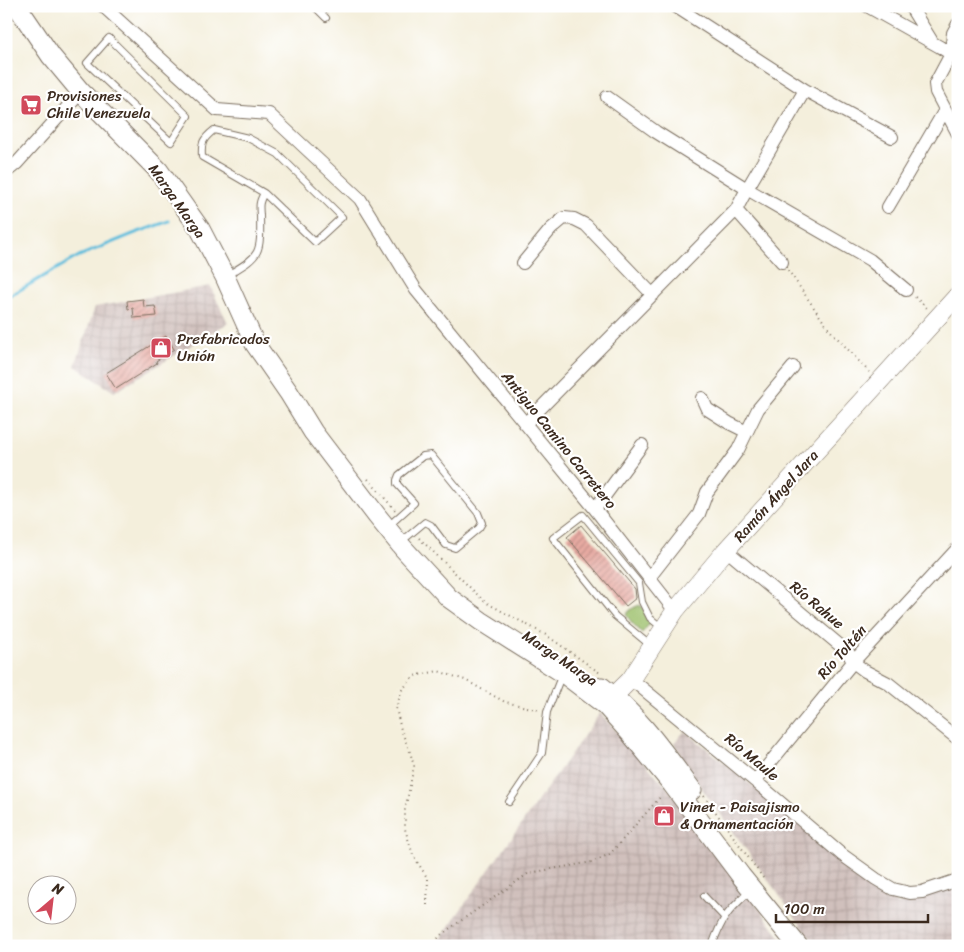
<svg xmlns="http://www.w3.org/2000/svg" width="964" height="952" font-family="Sriracha,sans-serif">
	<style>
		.industrial { fill: url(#industrial-grid) }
		.grass { fill: url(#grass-tufts); stroke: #6c7544 }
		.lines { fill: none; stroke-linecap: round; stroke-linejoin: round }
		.stream { stroke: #5fbedd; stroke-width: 3 }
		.building { fill: url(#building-hatch) }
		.service-casing { stroke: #7c6f60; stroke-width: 8 }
		.minor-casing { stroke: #7c6f60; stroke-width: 14 }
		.secondary-casing { stroke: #7c6f60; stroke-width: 19 }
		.primary-casing { stroke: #7c6f60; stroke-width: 21 }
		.path { stroke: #7c6f60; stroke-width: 2; stroke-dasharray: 1 4; stroke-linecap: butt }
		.service { stroke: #fff; stroke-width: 6 }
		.minor { stroke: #fff; stroke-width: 12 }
		.secondary { stroke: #fff; stroke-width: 18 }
		.primary { stroke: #fff; stroke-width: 19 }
		.labels { text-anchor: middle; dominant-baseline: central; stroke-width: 4.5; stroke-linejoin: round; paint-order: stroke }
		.poi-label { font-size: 15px; fill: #3b2a1e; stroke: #fff; text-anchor: start }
		.street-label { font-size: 15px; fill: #3b2a1e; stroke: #fff }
	</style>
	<defs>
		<pattern id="industrial-grid" width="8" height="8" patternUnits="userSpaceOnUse" patternTransform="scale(1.25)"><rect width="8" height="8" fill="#d0c0bc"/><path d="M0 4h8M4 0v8" fill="none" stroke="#b4a5a1"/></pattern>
		<pattern id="grass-tufts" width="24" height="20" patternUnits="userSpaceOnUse" patternTransform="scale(1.25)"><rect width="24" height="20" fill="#9cc06b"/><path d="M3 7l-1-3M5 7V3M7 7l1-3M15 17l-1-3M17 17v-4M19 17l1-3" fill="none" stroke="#809c57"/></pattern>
		<pattern id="building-hatch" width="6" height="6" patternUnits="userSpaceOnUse" patternTransform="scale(1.25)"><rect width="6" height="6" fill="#e8aba3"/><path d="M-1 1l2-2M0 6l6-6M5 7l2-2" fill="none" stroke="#bd8b84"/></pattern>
	</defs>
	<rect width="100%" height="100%" fill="#fff"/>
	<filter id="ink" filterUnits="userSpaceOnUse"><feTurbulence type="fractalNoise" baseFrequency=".02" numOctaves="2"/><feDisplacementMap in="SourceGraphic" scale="10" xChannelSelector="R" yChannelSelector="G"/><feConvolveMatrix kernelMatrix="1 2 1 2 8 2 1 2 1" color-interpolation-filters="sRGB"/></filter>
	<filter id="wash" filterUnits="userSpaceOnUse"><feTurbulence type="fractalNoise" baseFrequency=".0096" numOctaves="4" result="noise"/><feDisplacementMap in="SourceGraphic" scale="20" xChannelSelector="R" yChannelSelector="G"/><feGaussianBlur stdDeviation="1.12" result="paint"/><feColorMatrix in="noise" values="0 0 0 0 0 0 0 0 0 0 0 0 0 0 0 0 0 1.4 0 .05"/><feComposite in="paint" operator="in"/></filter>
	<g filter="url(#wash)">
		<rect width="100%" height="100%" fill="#f4efdc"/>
		<path class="industrial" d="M210,286L228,323L114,392L75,366L95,307Z
			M600,713L688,811L787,946H435Z
			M685,731L898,904L958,887V946H816L695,779L674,743Z"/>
		<path class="grass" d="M640,605C646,609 643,616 651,622L642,633L633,624L626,615C629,610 635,606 640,605Z"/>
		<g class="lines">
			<path class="stream" d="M6,298L79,256L133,234L169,221"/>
		</g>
		<g id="blocks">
			<path class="building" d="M143,299L144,307L155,306L157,316L134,318L133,308L128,309L127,301Z
				M166,336L174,349L156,361L157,363L116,389L106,373Z
				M581,525L635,589L636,598L626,606L567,537Z"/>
		</g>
	</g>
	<g filter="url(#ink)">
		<use href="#blocks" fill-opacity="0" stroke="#7c6f60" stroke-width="1"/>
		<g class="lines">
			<g class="service-casing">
				<path id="service" d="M314,6L326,18
					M109,38L188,116L171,142L87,63Z
					M226,276C260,255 261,257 260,215C259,205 259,202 264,193L315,242L342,217L278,154L248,138L214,130C203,139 201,142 202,157L264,193
					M394,521L414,503L397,484V480L399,475L423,456L431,455L478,513L482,523L479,528L455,548L446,545L431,525L425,522L407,537
					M651,646L615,616L553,538L583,515L639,583L642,602L650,618L661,627
					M509,802L542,753L547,712L562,674
					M704,896L724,917
					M712,946C722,917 729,910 751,890"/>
			</g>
			<g class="minor-casing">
				<path id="minor" d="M103,6L217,110L269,114L360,199L416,290L595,509L675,611
					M675,6L805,90L892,137
					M867,6L940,47L951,54L935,84L936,92L958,134
					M910,6L931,40
					M951,54L953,33L958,24
					M607,97L656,132L747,189L870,260L906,290
					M6,172L17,163L81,92
					M888,207L945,110
					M736,210L782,262
					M523,263L551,229L564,218L574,219L586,225L653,295
					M702,398L707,409L729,423L747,432
					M525,424L736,210L747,189L805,90
					M595,509L642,445
					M726,550L843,648L848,652L853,662L865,671L888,683L958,739
					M649,578L699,514L707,492L738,450L758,409L793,367
					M631,679L755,781L841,854L876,879L893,889L910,893L922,892L958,880
					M755,781L853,662L958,548"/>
			</g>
			<g class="secondary-casing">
				<path id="secondary" d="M605,705L631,679L675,611L726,550L958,295"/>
			</g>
			<g class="primary-casing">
				<path id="primary" d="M17,6L51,56L81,92L159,171L200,229L225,277L255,344L289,393L313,432L377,516L403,548L449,598L481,621L563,673L605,705L631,734L672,784L741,876L798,946
					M602,687C638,715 665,754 692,790"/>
			</g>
			<path class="path" d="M788,270L828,328L869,372
				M915,297L928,309
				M368,479L395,510
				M419,538L485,602L546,635L600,673
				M704,796L764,879
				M427,905L428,879L413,855L405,829V810L414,766L410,752L401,730L396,708L402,690L414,676L438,671L465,680L505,702L540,710
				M431,946L442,934L529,873L592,862L610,854L662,795"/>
			<use href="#service" class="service"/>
			<use href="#minor" class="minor"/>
			<use href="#secondary" class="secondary"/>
			<use href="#primary" class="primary"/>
		</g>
	</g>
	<defs>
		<g id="supermarket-square" transform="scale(1.125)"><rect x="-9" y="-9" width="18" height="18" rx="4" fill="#d1495b" stroke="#fff"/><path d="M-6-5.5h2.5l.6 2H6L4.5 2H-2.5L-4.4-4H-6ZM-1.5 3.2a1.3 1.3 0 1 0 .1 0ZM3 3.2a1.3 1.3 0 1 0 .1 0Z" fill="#fff"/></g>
		<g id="shop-square" transform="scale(1.125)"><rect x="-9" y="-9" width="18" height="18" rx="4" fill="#d1495b" stroke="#fff"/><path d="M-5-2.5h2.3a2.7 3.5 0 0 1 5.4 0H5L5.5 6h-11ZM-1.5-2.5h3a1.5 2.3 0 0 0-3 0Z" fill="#fff"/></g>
	</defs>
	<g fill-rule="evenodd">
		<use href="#supermarket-square" x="31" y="105"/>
		<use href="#shop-square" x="161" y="348"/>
		<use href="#shop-square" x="664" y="816"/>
	</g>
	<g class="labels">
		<g class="poi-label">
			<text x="47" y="96">Provisiones<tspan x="47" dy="17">Chile Venezuela</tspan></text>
			<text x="177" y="339">Prefabricados<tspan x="177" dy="17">Unión</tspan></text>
			<text x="680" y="807">Vinet - Paisajismo<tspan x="680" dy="17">&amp; Ornamentación</tspan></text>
		</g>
		<g class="street-label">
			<text transform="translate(177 201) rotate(55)">Marga Marga</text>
			<text transform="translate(559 440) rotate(51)">Antiguo Camino Carretero</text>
			<text transform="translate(776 496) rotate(-48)">Ramón Ángel Jara</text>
			<text transform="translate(817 605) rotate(40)">Río Rahue</text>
			<text transform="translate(842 652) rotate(-49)">Río Toltén</text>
			<text transform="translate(560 658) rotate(34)">Marga Marga</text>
			<text transform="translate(752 757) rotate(40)">Río Maule</text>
		</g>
	</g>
	<rect width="964" height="952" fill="none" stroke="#fff" stroke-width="25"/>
	<g transform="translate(52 900) rotate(28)"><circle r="24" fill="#ffffff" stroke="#b1aaa5"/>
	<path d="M0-4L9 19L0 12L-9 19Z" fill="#d1495b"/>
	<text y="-8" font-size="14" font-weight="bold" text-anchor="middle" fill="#3b2a1e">N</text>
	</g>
	<path d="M776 914v8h152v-8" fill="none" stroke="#3b2a1e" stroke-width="2.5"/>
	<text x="784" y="914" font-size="15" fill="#3b2a1e" stroke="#ffffff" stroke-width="4" paint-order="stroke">100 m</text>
</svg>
